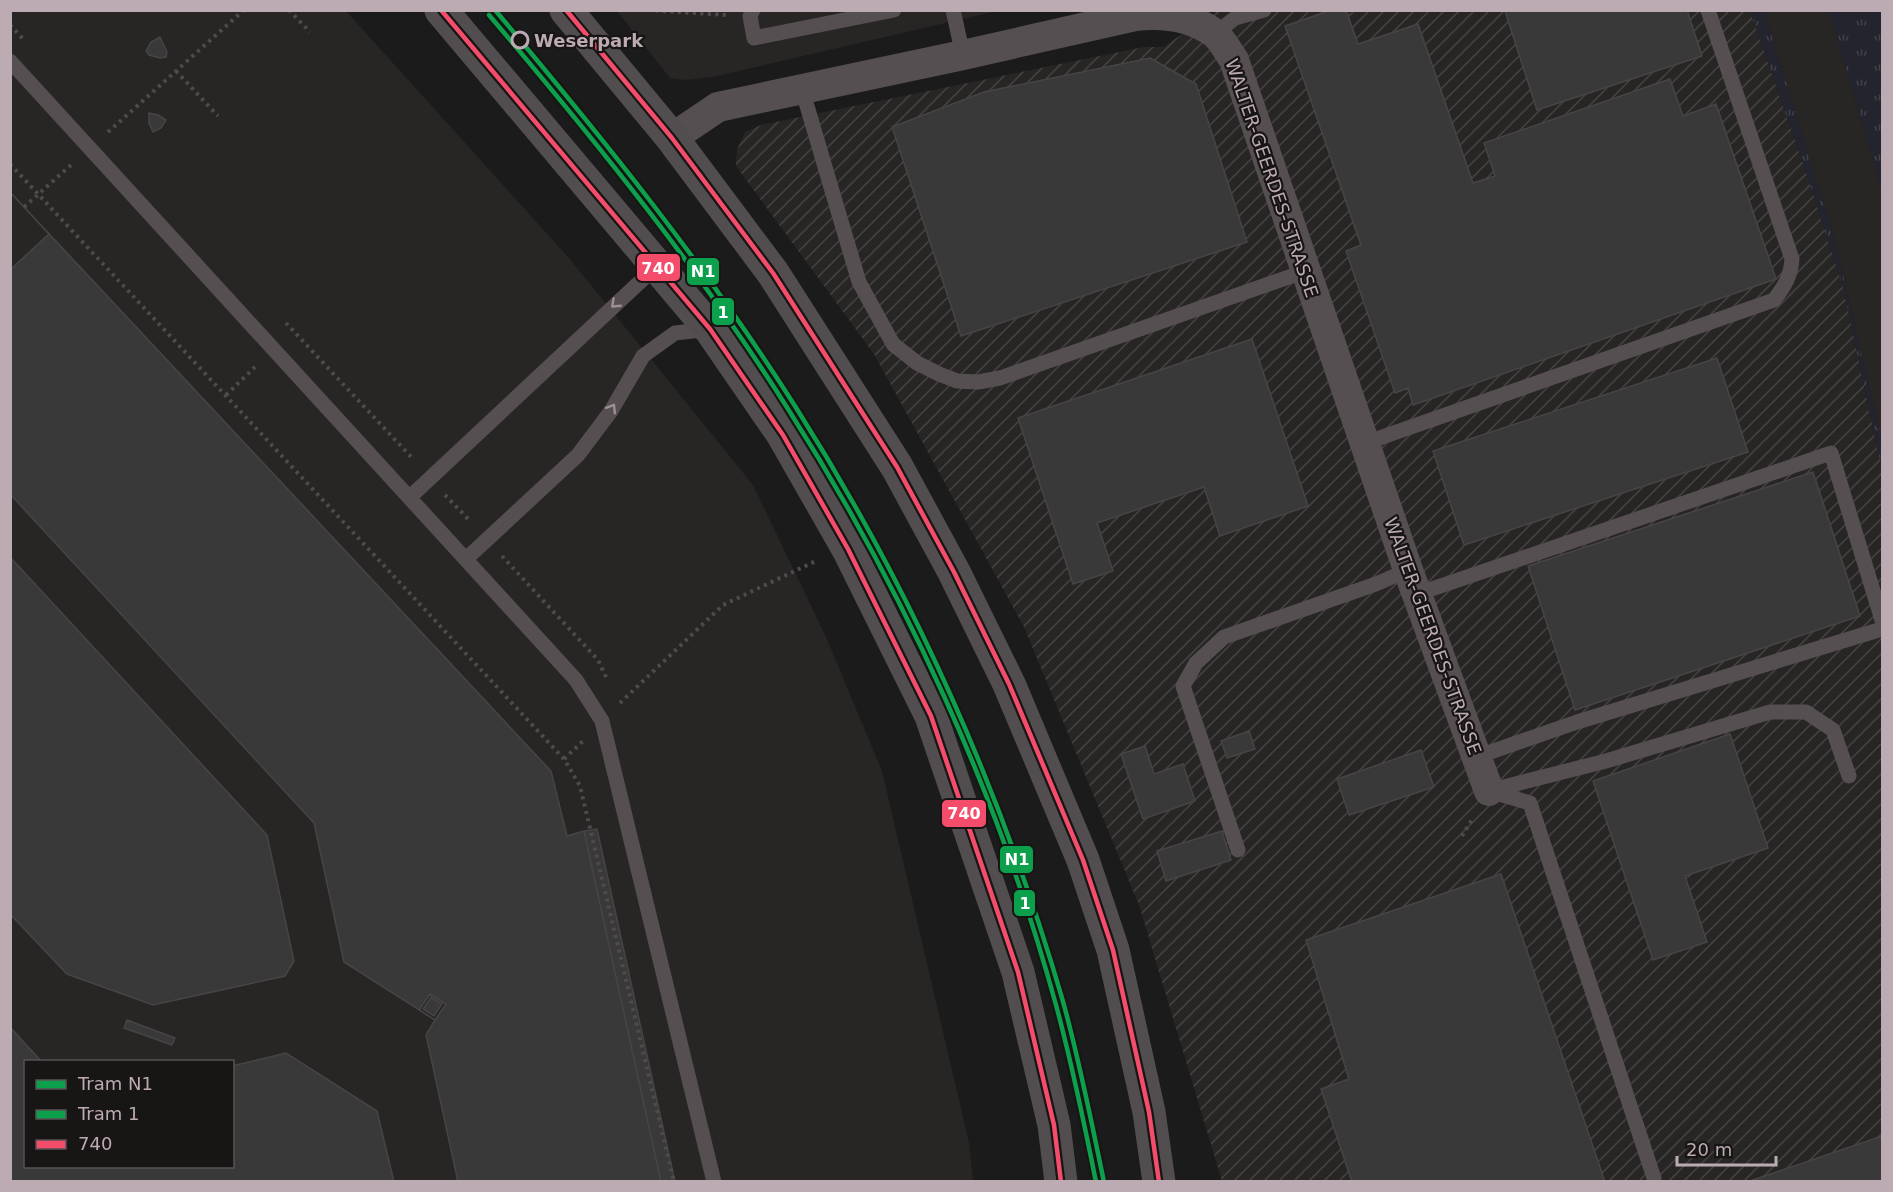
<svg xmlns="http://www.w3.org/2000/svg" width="1893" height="1192" font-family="'DejaVu Sans',sans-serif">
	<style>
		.built { fill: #282525; fill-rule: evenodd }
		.industrial { fill: url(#industrial-furrows) }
		.grass { fill: url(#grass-tufts) }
		.building { fill: #3a393a; stroke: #484445; stroke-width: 1.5; fill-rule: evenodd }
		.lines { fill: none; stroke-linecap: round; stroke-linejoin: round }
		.path { stroke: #4f4b4d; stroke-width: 4; stroke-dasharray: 3 4.5; stroke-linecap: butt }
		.lane { stroke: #554f51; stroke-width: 15 }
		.street { stroke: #554f51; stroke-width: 30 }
		.secondary { stroke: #524e50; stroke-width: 33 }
		.bus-1-casing { stroke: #181515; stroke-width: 9 }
		.bus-1 { stroke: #f44d6c; stroke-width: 4.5 }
		.tram-1-casing { stroke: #181515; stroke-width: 9 }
		.tram-2-casing { stroke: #181515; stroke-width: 9 }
		.tram-1 { stroke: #0da04c; stroke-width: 4.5 }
		.tram-2 { stroke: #0da04c; stroke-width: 4.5 }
		.oneway { stroke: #9e8f96 }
		.stop-dot { fill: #181515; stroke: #bdabb3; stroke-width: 3 }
		.labels { text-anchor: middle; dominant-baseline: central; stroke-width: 4.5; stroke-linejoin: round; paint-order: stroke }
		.stop-label { font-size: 18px; font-weight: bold; fill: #bdabb3; stroke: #181515; text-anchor: start }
		.street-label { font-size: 18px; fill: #bdabb3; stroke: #181515 }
		.line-badge { stroke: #181515; stroke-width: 2 }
		.badge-label { font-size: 16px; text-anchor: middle; font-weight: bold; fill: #fff }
	</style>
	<defs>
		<pattern id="industrial-furrows" width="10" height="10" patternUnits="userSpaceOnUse" patternTransform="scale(1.5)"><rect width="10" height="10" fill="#282525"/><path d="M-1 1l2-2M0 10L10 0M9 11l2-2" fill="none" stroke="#454242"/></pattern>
		<pattern id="grass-tufts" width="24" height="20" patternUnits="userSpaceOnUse" patternTransform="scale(1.5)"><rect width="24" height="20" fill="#24242e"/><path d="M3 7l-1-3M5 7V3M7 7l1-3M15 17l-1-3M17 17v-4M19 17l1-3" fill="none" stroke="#42414a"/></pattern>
	</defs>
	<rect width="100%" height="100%" fill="#1c1b1b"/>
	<path class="built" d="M10,11H346L569,258L753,485L826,637L882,771L969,1143L973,1181H11ZM26,1062H232V1166H26Z
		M617,11H997L713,77L685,80L670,78Z
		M1764,11H1829L1882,191V441L1834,237Z"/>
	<path class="industrial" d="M1217,11H1750L1807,175L1843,287L1882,470V1181H1222L1139,905L1024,627L874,354L736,166L737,150L745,132L761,125L1144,47H1163Z"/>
	<path class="grass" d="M1750,11H1764L1834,237L1882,441V470L1843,287L1807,175Z
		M1829,11H1882V191Z"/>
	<path class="building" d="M1331,10H1346L1358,44L1418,24L1473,183L1495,176L1484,143L1670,79L1683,116L1716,104L1776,279L1413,405L1408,388L1395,393L1346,251L1361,245L1285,26Z
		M1687,10L1702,56L1537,110L1505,11Z
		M160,37L167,52L166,57L160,58L149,55L146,51L151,42Z
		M1150,58L1196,84L1247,242L961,336L892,127L984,92Z
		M149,113L158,115L166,120L161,128L153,132L149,123Z
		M10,192L49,234L10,270Z
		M10,192L551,771L567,836L584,831L661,1182H10ZM26,1062H232V1166H26Z
		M1252,339L1308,506L1220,536L1204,487L1097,523L1113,571L1073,584L1018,418Z
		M1717,358L1748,452L1464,545L1433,451Z
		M1813,472L1860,616L1575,710L1528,566Z
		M10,494L314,823L344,962L435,1020L426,1035L458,1182H394L377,1111L286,1053L232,1066V1062H42L10,1027V914L67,974L153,1005L285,976L294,961L267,835L10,557ZM127,1020L175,1038L172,1045L124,1028Z
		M1249,731L1255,749L1227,758L1221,741Z
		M1730,734L1768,848L1685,876L1707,942L1653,960L1593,781Z
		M1145,746L1154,774L1183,764L1195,801L1143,819L1121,754Z
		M1421,750L1434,787L1349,815L1337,779Z
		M597,829L675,1182H661L584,831Z
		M1222,831L1231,860L1166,881L1157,851Z
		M1501,874L1605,1182H1352L1321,1089L1349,1079L1306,940Z
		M430,994L446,1004L435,1020L419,1010ZM431,997L442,1004L434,1016L423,1009Z
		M1882,1136V1182H1747Z"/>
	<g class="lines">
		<path class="path" d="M289,10L310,32
			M648,10L726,15
			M10,25L24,40
			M176,71L218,116
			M108,132L244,10
			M10,164L564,759L580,786L674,1182
			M24,207L71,165
			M286,323L414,460
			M226,395L256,366
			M445,495L471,522
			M502,556L598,660L606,677
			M620,703L723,605L818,560
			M564,759L583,741
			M1462,836L1473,818"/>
		<path class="lane" d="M753,10L750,16L754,38L894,10
			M953,10L963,55
			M1215,34L1235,18L1264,10
			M10,61L576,680L602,721L714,1182
			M802,89L859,282L893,344L917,363L939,374L957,381L978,382L1000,378L1306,271
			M1365,443L1774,300C1784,287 1791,276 1792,259L1708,10
			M410,497L658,265
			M466,559L578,455L611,411L643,356L675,333L710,329
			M1417,594L1831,453L1882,620
			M1476,757L1577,722L1882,629
			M1492,790L1606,761L1770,712H1806L1833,730L1849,776
			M1489,791L1530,803L1654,1178
			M1238,850L1183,686L1196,663L1224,637L1376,584L1408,570"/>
		<path class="street" d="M672,138L718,107L963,55L1135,16C1163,13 1191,16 1214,33C1222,39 1228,52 1234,60L1408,570L1489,791"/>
		<path class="secondary" d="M441,10L710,329L783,435L848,549L931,716L1018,972L1054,1125L1061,1182
			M566,10L672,138L773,273L897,467L954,572L1009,684L1083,860L1113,950L1149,1112L1159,1182"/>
		<g class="bus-1-casing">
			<path id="bus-1" d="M441,10L710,329L783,435L848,549L931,716L1018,972L1054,1125L1061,1182
				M566,10L672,138L773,273L897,467L954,572L1009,684L1083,860L1113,950L1149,1112L1159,1182"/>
		</g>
		<use href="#bus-1" class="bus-1"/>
		<g class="tram-1-casing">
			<path id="tram-1" d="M495,10C602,137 707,267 795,406C912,590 1001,790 1062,998C1079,1058 1091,1120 1104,1182"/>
		</g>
		<g class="tram-2-casing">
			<path id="tram-2" d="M489,15C596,141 700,270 788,409C905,592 999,796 1056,1005C1072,1064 1084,1122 1096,1182"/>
		</g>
		<use href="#tram-1" class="tram-1"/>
		<use href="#tram-2" class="tram-2"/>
	</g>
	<defs><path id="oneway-chevron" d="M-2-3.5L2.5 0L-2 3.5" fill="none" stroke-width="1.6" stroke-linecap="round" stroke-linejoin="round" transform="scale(1.5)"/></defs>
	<g class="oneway">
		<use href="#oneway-chevron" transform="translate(615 304) rotate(137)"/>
		<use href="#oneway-chevron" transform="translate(612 408) rotate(-58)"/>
	</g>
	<circle class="stop-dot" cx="520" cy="40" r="8"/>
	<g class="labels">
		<g class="stop-label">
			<text x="534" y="40">Weserpark</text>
		</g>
		<g class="street-label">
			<text transform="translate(1272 178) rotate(71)">WALTER-GEERDES-STRASSE</text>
			<text transform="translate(1433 636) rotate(70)">WALTER-GEERDES-STRASSE</text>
		</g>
	</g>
	<g class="line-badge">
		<rect x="636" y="253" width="45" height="29" rx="6" fill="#f44d6c"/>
		<rect x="686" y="257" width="34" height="29" rx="6" fill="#0da04c"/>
		<rect x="711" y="297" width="24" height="29" rx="6" fill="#0da04c"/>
		<rect x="941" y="799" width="46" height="29" rx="6" fill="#f44d6c"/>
		<rect x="999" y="845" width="35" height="29" rx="6" fill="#0da04c"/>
		<rect x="1013" y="889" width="23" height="28" rx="6" fill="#0da04c"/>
	</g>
	<g class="badge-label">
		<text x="658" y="274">740</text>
		<text x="703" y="277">N1</text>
		<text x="723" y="318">1</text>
		<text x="964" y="819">740</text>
		<text x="1017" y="865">N1</text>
		<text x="1025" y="909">1</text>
	</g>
	<rect width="1893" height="1192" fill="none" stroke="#bdabb3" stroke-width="24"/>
	<rect x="24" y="1060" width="210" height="108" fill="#181515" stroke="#5a5154" stroke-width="1.5"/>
	<rect x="36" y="1080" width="30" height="9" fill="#0da04c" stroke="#5a5154" stroke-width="1.5"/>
	<text x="78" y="1090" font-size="18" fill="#bdabb3">Tram N1</text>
	<rect x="36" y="1110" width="30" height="9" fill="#0da04c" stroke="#5a5154" stroke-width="1.5"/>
	<text x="78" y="1120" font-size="18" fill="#bdabb3">Tram 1</text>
	<rect x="36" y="1140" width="30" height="9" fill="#f44d6c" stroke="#5a5154" stroke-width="1.5"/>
	<text x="78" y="1150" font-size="18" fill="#bdabb3">740</text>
	<path d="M1677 1156v9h99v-9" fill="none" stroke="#bdabb3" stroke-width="3"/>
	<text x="1686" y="1156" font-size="18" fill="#bdabb3" stroke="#181515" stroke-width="4.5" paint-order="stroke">20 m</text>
</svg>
